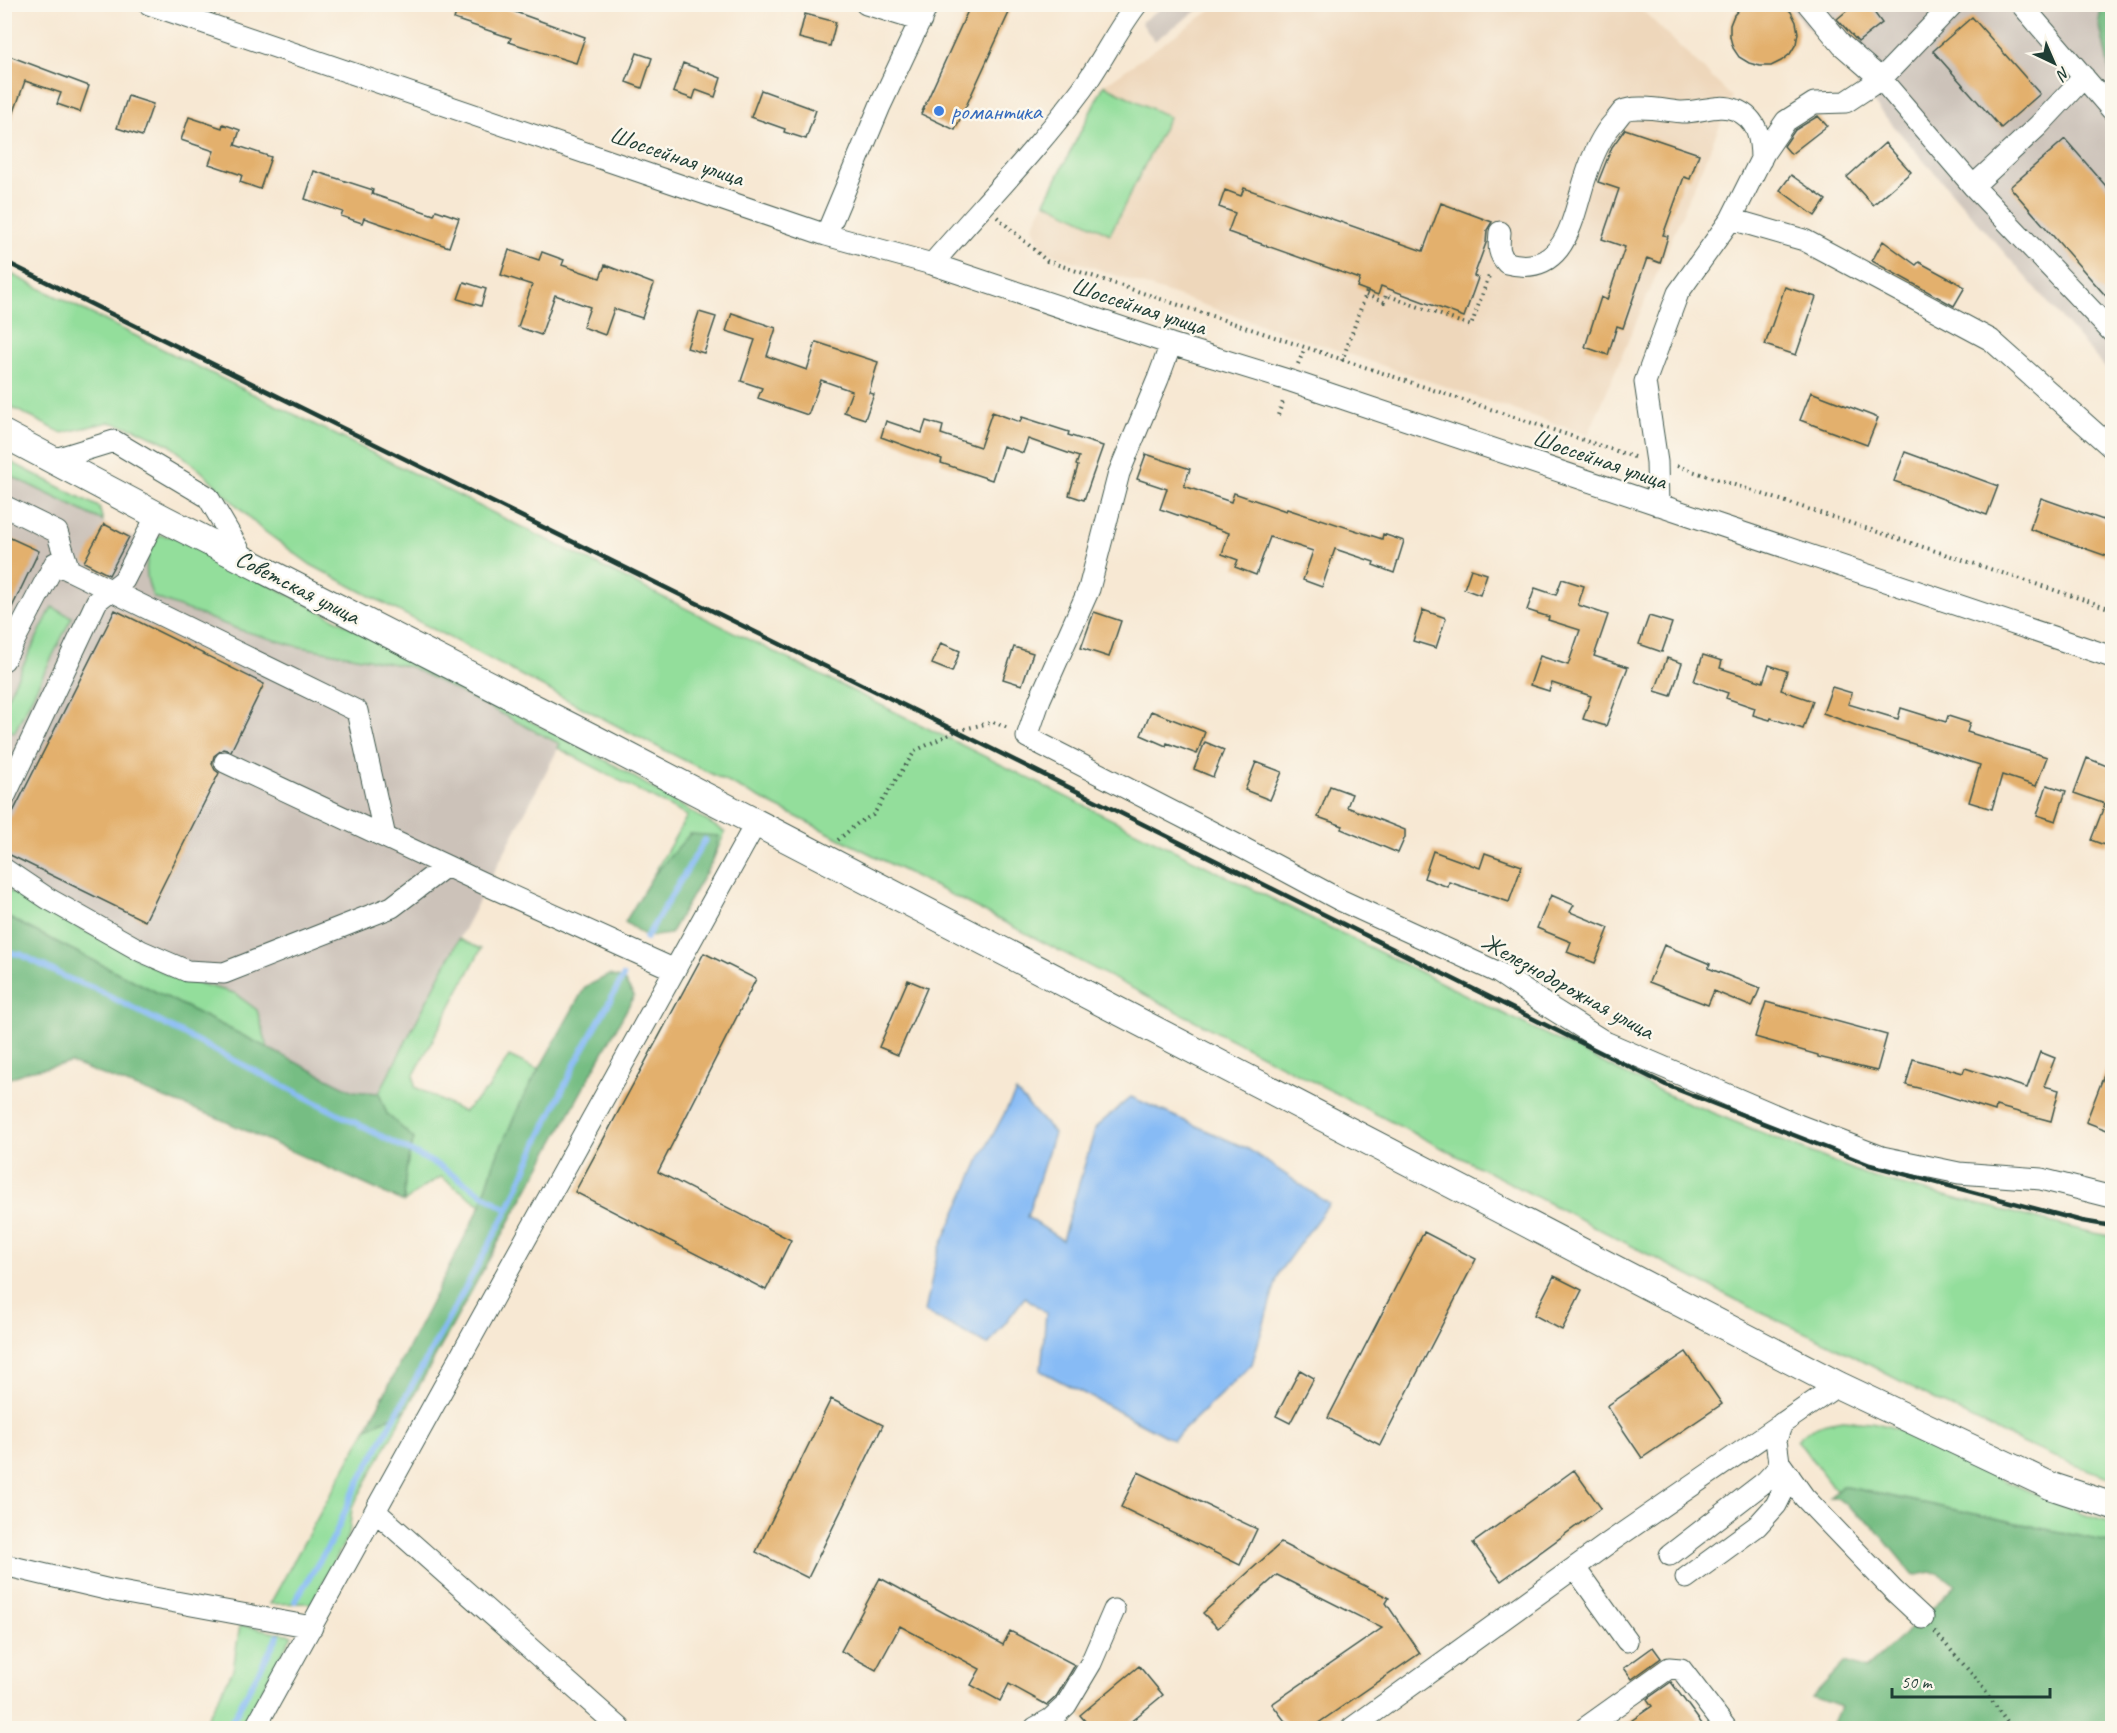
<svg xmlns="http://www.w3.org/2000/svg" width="2117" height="1733" font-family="Caveat,sans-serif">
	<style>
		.built { fill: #eed7bb }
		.industrial { fill: #ccc2b9 }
		.green { fill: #93de9b; stroke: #598e68; stroke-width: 1.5 }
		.forest { fill: #76bd83; stroke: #4a7d5c; stroke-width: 1.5 }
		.water { fill: #87bbf5; stroke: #537c94; stroke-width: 1.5 }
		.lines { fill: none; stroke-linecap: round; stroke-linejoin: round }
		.stream { stroke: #87bbf5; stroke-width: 6 }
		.building { fill: #e3b06d }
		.minor-casing { stroke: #3f574c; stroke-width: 23 }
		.major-casing { stroke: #3f574c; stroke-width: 29 }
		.path { stroke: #3f574c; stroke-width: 4; stroke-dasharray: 1.5 4.5; stroke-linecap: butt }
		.minor { stroke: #fff; stroke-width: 21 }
		.major { stroke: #fff; stroke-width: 27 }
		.rail { stroke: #1f3d34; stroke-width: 4.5 }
		.shop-dot { fill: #3f7fe0; stroke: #fbf7ec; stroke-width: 2 }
		.labels { text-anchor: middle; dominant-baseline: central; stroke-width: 5; stroke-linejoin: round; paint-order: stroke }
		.shop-label { font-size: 24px; fill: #366cbe; stroke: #fbf7ec; text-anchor: start }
		.street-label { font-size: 24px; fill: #1f3d34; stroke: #fbf7ec }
	</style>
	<rect width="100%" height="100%" fill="#fbf7ec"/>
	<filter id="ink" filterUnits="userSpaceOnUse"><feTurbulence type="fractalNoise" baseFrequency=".0167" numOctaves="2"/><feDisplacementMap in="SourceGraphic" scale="12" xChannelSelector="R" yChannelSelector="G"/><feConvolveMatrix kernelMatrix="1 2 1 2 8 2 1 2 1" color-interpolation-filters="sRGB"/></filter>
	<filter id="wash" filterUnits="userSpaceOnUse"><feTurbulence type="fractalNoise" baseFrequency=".008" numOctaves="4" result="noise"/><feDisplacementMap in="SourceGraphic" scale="24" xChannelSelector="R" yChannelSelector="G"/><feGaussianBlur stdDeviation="1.35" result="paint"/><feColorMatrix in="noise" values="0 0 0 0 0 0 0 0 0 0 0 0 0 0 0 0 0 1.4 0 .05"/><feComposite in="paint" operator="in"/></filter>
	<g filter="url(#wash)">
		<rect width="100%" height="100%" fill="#f7e8d3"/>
		<path class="built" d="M1218,5H1637L1732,97L1588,435L1041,250L1033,226L1104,85Z"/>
		<path class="industrial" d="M1166,5V4L1205,5L1154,41L1141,22Z
			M1788,5H2112V376Z
			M4,459L99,507L104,524L151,546L171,542L560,745L379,1093L353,1092L5,916Z"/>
		<path class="green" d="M1104,85L1169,117L1110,234L1045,202Z
			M5,271L1666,1094L1874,1178L2093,1233L2112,1236V1478C2019,1448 1939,1401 1853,1356C1821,1339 1787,1325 1754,1309L938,888L646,741L311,565L260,528L202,472L170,445L136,429L109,422L62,433L5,404Z
			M5,459L99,507L103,521L5,473Z
			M159,535L179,537L616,766L725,832L713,860L718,837L690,834L652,877L687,816L558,748L560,744L411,667L296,646L240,630L153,597C143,573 144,556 159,535Z
			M52,607L72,617L14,733L5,728V702Z
			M4,888L171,976L234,993L257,1010L268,1048L5,916Z
			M459,939L481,949L414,1075L415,1087L463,1112L489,1088L509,1056L539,1070L524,1096L495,1160L481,1205L441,1177L425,1186L404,1202C404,1179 406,1160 414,1139L387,1114L379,1093Z
			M406,1410L352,1508L349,1534L312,1603L270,1604L367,1428Z
			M1842,1420L1872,1422L1899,1429L1973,1467L2083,1514L2112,1523V1543L1842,1486L1836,1491L1797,1440C1809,1426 1825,1423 1842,1420Z
			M240,1625L292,1635L242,1728H202L233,1670Z"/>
		<path class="forest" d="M2102,5H2112V84L2099,21Z
			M690,834L719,836L713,860L670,934L647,937L625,922L652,877Z
			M5,916L353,1091L379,1093L387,1114L414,1139C406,1160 404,1179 404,1202L218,1118L71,1063L28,1071L5,1080Z
			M609,975L623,979L634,996L406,1410L367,1428L481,1205L495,1160L524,1096L585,987Z
			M1842,1486L2112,1543V1728H1831L1840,1707L1812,1697L1845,1662L1865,1669L1923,1618L1955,1585C1939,1571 1935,1569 1914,1576L1873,1526L1837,1498L1830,1497Z"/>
		<path class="water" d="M1016,1092L1054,1133L1027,1217L1062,1240L1096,1127L1131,1097L1248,1149L1329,1204L1279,1272L1252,1364L1173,1440L1041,1371L1046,1313L1025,1297L988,1345L925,1312L937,1254L981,1157Z"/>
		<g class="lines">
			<path class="stream" d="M646,938L705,840
				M4,962L10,953L20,954L67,978L96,989L441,1167L508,1210
				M295,1601L334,1537L352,1495L508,1210L539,1139L575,1064L623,977
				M228,1728L278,1636"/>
		</g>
		<g id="blocks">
			<path class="building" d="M459,4H493L585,37L576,63L509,42L511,38L454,19Z
				M971,4H1013L955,130L921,114Z
				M1744,4H1783L1791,12L1796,22L1798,33L1796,44L1790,54L1781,61L1771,66H1760L1749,63L1739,57L1733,48L1730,37V25L1734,15Z
				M1855,4H1868L1882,23L1858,42L1837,19Z
				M805,14L836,22L830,46L799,38Z
				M1972,17L2040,94L2001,128L1933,51Z
				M637,53L652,58L642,88L626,82Z
				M4,54L89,86L80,112L57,104L61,93L25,81L7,132H4Z
				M683,63L721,78L715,97L696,90L693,99L673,92Z
				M761,90L816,110L806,139L784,132L785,129L751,117Z
				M128,96L153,104L142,136L117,128Z
				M1818,116L1827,126L1791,154L1784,146L1795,130Z
				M189,117L222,128L223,124L240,130L235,145L271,157L260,189L240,182L242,175L209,164L214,151L181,140Z
				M1625,129L1699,154L1690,179L1684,177L1663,235L1668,236L1660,263L1647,258L1623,328L1617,326L1608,355L1585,347L1601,297L1607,300L1625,247L1602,239L1619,189L1598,182L1612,147Z
				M2065,139L2112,193V303L2010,187Z
				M1885,143L1911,172L1873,205L1847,177Z
				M314,171L373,190L372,194L434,215L436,210L459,218L449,247L364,218L362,223L341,216L343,212L305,199Z
				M1791,175L1826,200L1815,216L1780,190Z
				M1244,188L1423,251L1441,203L1492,222L1487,230L1486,243L1474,276L1478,278L1464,317L1381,286L1378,295L1357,287L1360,279L1228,232L1235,213L1219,207L1225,190L1241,196Z
				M1883,241L1916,265L1919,262L1965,287L1954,306L1872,261Z
				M509,250L539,260L542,252L564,260L562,265L600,278L605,265L654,284L642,318L614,309L605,335L583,327L590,307L555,295L541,335L518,327L532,285L501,275Z
				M464,282L486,289L481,306L458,299Z
				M1785,287L1816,297L1796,355L1765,345Z
				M699,312L716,317L704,353L687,348Z
				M732,313L776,328L767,356L807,370L816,342L878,362L869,393L874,394L865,419L844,412L852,391L821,380L808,415L758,398L762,388L741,381L755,340L726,331Z
				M1811,392L1878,418L1867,445L1800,420Z
				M992,412L1020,422L1022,417L1069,432L1068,435L1103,446L1084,500L1069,495L1078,466L1076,465L1079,457L1028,439L1023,453L1003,446L992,480L941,463L942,459L881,437L886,421L922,433L926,421L943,426L941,434L980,447Z
				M1905,452L1998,486L1987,515L1894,481Z
				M1146,454L1190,469L1184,486L1231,502L1234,493L1286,511L1287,509L1320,520L1321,519L1382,539L1383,534L1404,541L1394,573L1373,565L1374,562L1335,549L1322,587L1303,580L1313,551L1270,537L1256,575L1235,567L1238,560L1222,554L1229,533L1160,509L1167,489L1137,479Z
				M2041,498L2112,523V558L2030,529Z
				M104,524L129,537L109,575L84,562Z
				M4,535L39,551L4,624Z
				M1471,569L1487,574L1480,595L1464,589Z
				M1562,579L1584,586L1578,605L1608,615L1594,656L1628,667L1606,726L1583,719L1591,696L1552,683L1549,691L1530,685L1540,656L1568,665L1580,630L1548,620L1549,617L1527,610L1535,588L1556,595Z
				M115,610L264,684L231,751L223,749L214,756L212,764L215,770L219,773L145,921L4,852V830Z
				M1423,610L1446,618L1436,648L1413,641Z
				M1094,612L1121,621L1109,657L1081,648Z
				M1649,616L1672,623L1662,652L1639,644Z
				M941,643L960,651L952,672L932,664Z
				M1014,647L1033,653L1022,685L1003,679Z
				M1703,655L1722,661L1720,668L1763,682L1769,665L1787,671L1781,690L1813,701L1803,729L1771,718L1770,720L1753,715L1755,708L1726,698L1728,693L1694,681Z
				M1667,658L1682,663L1671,696L1655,691Z
				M1832,687L1852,693L1848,704L1898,719L1901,708L1946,722L1948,716L1970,723L1967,732L2047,757L2036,786L2002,775L1992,809L1969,802L1980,765L1860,727L1823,713Z
				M1151,711L1205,732L1197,754L1167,743L1166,746L1141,735Z
				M1205,742L1224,750L1213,777L1194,769Z
				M2087,758L2112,768V829L2107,846L2091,840L2105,804L2074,793Z
				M1256,762L1282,772L1270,800L1245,790Z
				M2047,785L2066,791L2056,821L2037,815Z
				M1330,786L1352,794L1347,807L1405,830V837L1398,853L1341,829L1343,826L1318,817Z
				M1433,851L1480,868L1485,853L1522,866L1509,902L1449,882L1448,887L1424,878Z
				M1551,895L1574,905L1570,912L1609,928L1595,963L1567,952L1571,942L1537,928Z
				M1664,945L1710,964L1708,968L1760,988L1752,1007L1714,991L1708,1005L1649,982Z
				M704,953L756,979L658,1172L791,1240L766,1290L575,1192Z
				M908,980L927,988L898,1055L879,1047Z
				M1766,1002L1887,1035L1877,1071L1818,1057V1055L1755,1037Z
				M2040,1052L2055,1058L2044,1086L2059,1090L2051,1121L1996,1106L1995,1111L1938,1093L1906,1085L1913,1059L1963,1073L1965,1068L2027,1088Z
				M2111,1057H2112V1132L2086,1122Z
				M1424,1232L1476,1259L1380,1445L1328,1418Z
				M1554,1276L1582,1290L1562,1330L1534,1315Z
				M1686,1352L1722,1404L1642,1458L1607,1406Z
				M1300,1370L1314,1378L1290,1423L1276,1416Z
				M831,1399L883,1425L808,1578L756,1552Z
				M1574,1470L1601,1508L1501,1581L1473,1543Z
				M1138,1472L1257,1529L1240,1565L1121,1507Z
				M1281,1543L1389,1598L1386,1603L1420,1653L1311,1728H1290L1272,1704L1382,1628L1277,1575L1218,1628L1203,1613Z
				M880,1578L1003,1645L1010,1631L1075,1665L1056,1697L1047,1705L1009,1684L1000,1701L971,1685L980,1669L900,1626L876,1670L841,1651Z
				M1653,1647L1661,1658L1632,1679L1624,1668Z
				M1139,1666L1163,1695L1123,1728H1091L1080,1715Z
				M1671,1682L1705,1728H1621L1652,1706L1647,1699Z"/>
		</g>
	</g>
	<g filter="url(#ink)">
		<use href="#blocks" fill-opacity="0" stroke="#3f574c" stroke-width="1.5"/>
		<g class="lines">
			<g class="minor-casing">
				<path id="minor" d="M149,4L826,235L932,264L1171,344L1291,381L2112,657
					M866,4L921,21
					M1808,4L1842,45L1881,79L1973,186L2112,332
					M2021,4L2112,110
					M1973,186L2038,126L2084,77
					M1731,219L1804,240L1991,340L2112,448
					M1500,232C1499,245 1497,253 1507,263C1566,278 1572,219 1585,179C1591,160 1601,136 1614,122C1617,119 1620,114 1623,111C1635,104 1668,111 1682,112C1701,112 1719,103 1736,110C1758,119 1761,140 1761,160
					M826,235L880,106L928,4
					M932,264C982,206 1036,151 1082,89C1102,62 1116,31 1137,4
					M1171,344L1158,379L1119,473L1089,589L1040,699L1027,737L1245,849L1340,900L1499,973L1546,1005L1605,1042L1798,1125L1882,1157L1959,1173L2041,1179L2112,1197
					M52,460L114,441L208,497L245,560
					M1658,505L1657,462L1645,382L1678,293L1731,219L1764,153L1786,121L1814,103L1846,102L1881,79L1953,4
					M4,506L57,532L69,570
					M4,660L55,563L357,711L385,837
					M225,762L487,885L675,970
					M4,798L97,601L124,580L157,515
					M4,869L47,898L141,951L187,971L224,973L392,907L446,866
					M1782,1423L1776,1440L1779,1462L1804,1497L1894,1591L1923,1618
					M375,1511L620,1728
					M1670,1555L1766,1481L1781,1465
					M4,1565L110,1590L312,1627
					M1575,1568L1627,1641
					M1686,1578L1757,1526L1776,1505L1790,1477
					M255,1728L756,823
					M1035,1728L1051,1719L1066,1705L1091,1663L1114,1610
					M1352,1728L1610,1542L1838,1385
					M1585,1728L1669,1668L1681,1669L1726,1728"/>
			</g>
			<g class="major-casing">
				<path id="major" d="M4,434L164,519L593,738L1838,1385L2051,1486L2112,1506"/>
			</g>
			<path class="path" d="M997,217L1047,261L1637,458
				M1366,295L1384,302L1386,295L1471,326L1490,273
				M1342,361L1367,291
				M1298,364L1305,348
				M1278,415L1284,399
				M1677,466L2112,609
				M838,840L858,823L873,815L915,751L956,731L993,722L1008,728
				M1935,1632L1978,1681L2011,1728"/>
			<use href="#minor" class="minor"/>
			<use href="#major" class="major"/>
			<path class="rail" d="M4,261L956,731L1666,1085L1870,1165L2082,1221L2112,1226"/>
		</g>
	</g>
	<circle class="shop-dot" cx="939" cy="111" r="6"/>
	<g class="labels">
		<g class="shop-label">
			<text x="951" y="111">романтика</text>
		</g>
		<g class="street-label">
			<text transform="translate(677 156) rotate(19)">Шоссейная улица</text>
			<text transform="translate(1139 306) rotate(18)">Шоссейная улица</text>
			<text transform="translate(1600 459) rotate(19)">Шоссейная улица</text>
			<text transform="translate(298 587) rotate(27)">Советская улица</text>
			<text transform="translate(1568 986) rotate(29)">Железнодорожная улица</text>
		</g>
	</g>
	<rect width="2117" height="1733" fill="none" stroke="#fbf7ec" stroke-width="24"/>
	<g transform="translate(2054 63) rotate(136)" stroke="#fbf7ec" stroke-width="4.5" paint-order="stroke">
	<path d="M0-4.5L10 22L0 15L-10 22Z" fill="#1f3d34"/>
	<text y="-9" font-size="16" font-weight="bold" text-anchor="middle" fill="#1f3d34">N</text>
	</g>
	<path d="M1892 1688v9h158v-9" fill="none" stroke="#1f3d34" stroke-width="3"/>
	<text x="1901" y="1688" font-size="18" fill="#1f3d34" stroke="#fbf7ec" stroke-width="4.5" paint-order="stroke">50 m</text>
</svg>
